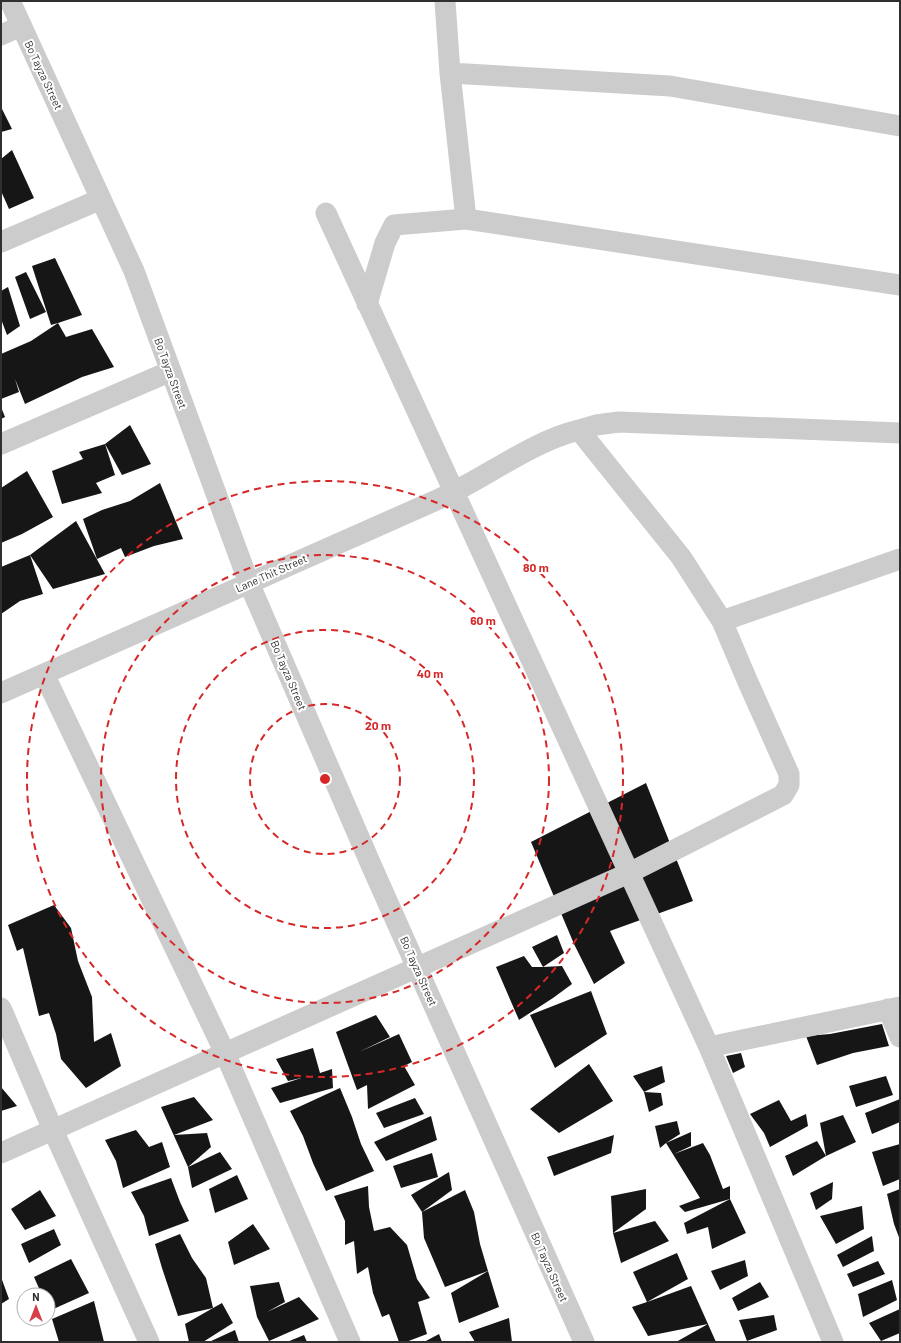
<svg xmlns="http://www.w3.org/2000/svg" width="901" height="1343" font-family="Barlow,sans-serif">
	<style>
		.building { fill: #161616 }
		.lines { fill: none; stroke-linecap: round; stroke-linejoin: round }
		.street { stroke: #ccc; stroke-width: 21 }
		.ring { fill: none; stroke: #d62828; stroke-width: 2; stroke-dasharray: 7 5 }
		.labels { text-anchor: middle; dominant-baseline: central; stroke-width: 4; stroke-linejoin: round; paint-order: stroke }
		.street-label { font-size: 11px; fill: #2f2f2f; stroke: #fff }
		.centre { fill: #d62828; stroke: #fff; stroke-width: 2 }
		.ring-label { font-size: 12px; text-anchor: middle; font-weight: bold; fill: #d62828; stroke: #fff; stroke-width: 4; stroke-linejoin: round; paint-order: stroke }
	</style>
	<rect width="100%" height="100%" fill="#fff"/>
	<path class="building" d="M1,107L12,129L1,132Z
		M12,150L34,198L9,209L1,191V159Z
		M55,258L82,315L58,323L66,337L92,329L114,367L82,377L25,404L15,379L19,392L1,399V354L31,341L58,323L51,325L32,266Z
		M26,272L46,312L30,319L15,277Z
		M8,287L20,326L7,335L1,319V291Z
		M1,407L5,417L1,419Z
		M130,425L151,464L122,475L105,444Z
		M105,444L115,475L96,483L102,493L62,504L52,471L83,459L79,452Z
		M27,471L53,517L22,534L1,543V488Z
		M160,483L183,539L154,546L125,557L121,548L97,559L83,519L102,510L130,501Z
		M76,521L105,574L53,589L30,555Z
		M30,555L43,594L20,601L1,614V567Z
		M646,783L693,901L610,931L625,963L594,984L574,944L531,842Z
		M54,905L71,928L78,961L92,997L94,1042L111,1033L121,1066L86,1088L61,1059L56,1034L49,1013L39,1016L23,948L17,951L8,925Z
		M557,935L564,953L543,967L562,966L572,984L553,998L519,1020L496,967L524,956L532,967H543L532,947Z
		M591,991L607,1034L555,1068L530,1015Z
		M376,1015L390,1037L359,1052L399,1034L412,1062L404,1066L415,1085L368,1109L367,1085L357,1090L336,1032Z
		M882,1024L889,1046L853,1053L817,1065L806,1036L830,1034Z
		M313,1048L320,1073L332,1069L333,1088L280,1103L271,1088L301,1078L288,1081L276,1059Z
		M741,1053L745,1067L733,1073L726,1056Z
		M589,1064L613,1101L559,1133L530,1109Z
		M662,1066L665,1082L644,1092L661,1093L663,1105L649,1112L644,1092L633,1076Z
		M886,1076L893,1095L856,1107L849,1086Z
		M1,1087L17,1106L1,1111Z
		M340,1088L352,1117L361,1144L374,1171L326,1191L313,1163L303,1136L290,1111Z
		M194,1097L213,1120L174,1135L207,1133L211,1147L188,1167L220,1152L232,1169L192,1188L188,1167L161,1107Z
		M415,1098L424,1114L384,1128L376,1113Z
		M900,1099V1122L872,1134L865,1113Z
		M779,1100L791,1121L806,1114L808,1126L770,1147L764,1133L750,1114Z
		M843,1115L856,1142L826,1156L793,1176L785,1156L817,1141L826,1156L820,1123Z
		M431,1116L437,1140L386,1161L374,1142Z
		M677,1121L680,1134L666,1143L691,1132V1146L674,1154L703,1143L710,1155L723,1189L730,1186V1199L685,1212L679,1206L700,1198L666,1143L660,1148L655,1126Z
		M136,1130L149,1147L162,1142L170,1167L123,1188L116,1161L105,1140Z
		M614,1135L611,1153L554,1176L547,1157Z
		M900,1144V1179L883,1186L872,1152Z
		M432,1153L438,1177L401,1188L393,1166Z
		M449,1172L452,1190L422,1212L411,1195Z
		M237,1175L248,1199L215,1213L209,1189Z
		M171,1178L180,1202L189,1221L149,1236L144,1216L131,1192Z
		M833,1182L832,1199L816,1210L810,1193Z
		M368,1186L369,1207L374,1231L390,1227L407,1245L417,1279L430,1298L418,1302L427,1334L406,1342H399L389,1314L382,1317L373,1293L368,1267L357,1274L354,1241L345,1245V1221L334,1196Z
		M646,1189V1209L613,1233L655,1221L669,1241L621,1263L613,1233L611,1196Z
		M900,1189V1240L894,1224L887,1194Z
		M40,1190L56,1216L25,1230L11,1209Z
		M465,1190L474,1212L480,1244L488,1271L445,1287L424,1238L422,1212Z
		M730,1199L746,1233L712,1249L708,1227L687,1234L684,1223Z
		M862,1206L864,1229L836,1244L820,1216Z
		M253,1224L270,1249L234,1265L228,1242Z
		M54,1229L61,1245L29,1263L21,1244Z
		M180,1234L192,1258L206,1278L213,1308L222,1303L233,1323L203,1342H189L185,1324L213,1308L178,1316L162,1268L155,1244Z
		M872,1236L874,1251L843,1267L837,1255Z
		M677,1253L688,1279L647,1302L691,1286L716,1342H676L708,1324L648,1336L632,1307L647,1302L633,1272Z
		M71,1259L89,1293L49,1311L48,1295H42L34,1277Z
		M745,1260L748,1276L720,1290L711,1271Z
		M878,1261L885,1274L853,1287L847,1274Z
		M488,1271L499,1307L459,1323L451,1293Z
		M1,1277L9,1299L1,1304Z
		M892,1280L897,1300L863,1317L858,1294Z
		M279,1282L285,1302L267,1312L299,1297L319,1319L269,1341L257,1317L250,1286Z
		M760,1282L769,1297L738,1311L732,1298Z
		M94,1301L104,1342H59L52,1319Z
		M900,1309V1333L881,1341L869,1323Z
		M774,1315L777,1330L747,1341L739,1320Z
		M509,1318L512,1342H475L469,1332Z
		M235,1330L239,1342H209Z
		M439,1334L442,1342H424Z
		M304,1335L307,1342H287Z"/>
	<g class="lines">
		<path class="street" d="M10,1L134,271L249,583L372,867L584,1342
			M445,1L450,73L466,219
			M1,35L21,26
			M450,73L670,86L900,126
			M326,213L709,1047L833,1342
			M1,242L101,199
			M367,304L385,243L394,225L466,219L900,285
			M579,430L596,425L619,422L900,433
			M1,444L171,371
			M722,621L900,559
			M44,674L225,1053L350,1342
			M1,693C147,629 293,563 439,499C486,478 530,442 579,430L681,557L722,621L747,680L789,774V785L783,795L629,873L1,1153
			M1,1008L53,1130L149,1342
			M888,1009L900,1037
			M709,1047L900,1007"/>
	</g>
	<g class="ring">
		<circle cx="325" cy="779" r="75"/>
		<circle cx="325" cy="779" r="149"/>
		<circle cx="325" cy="779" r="224"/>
		<circle cx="325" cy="779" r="298"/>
	</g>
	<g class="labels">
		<g class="street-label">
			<text transform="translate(44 75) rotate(65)">Bo Tayza Street</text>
			<text transform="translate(171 373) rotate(70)">Bo Tayza Street</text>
			<text transform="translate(271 573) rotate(-24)">Lane Thit Street</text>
			<text transform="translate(289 675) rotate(67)">Bo Tayza Street</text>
			<text transform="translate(419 971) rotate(66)">Bo Tayza Street</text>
			<text transform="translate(550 1267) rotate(66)">Bo Tayza Street</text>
		</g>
	</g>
	<circle cx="325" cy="779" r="6" class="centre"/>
	<g class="ring-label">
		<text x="536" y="572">80 m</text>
		<text x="483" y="625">60 m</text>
		<text x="430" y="678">40 m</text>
		<text x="378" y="730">20 m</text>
	</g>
	<rect width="901" height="1343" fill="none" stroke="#2f2f2f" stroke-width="4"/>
	<g transform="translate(36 1307)"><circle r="19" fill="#ffffff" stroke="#acacac"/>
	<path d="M0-3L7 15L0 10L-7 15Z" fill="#d73f48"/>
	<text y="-6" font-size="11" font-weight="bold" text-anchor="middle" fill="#2f2f2f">N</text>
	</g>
</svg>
